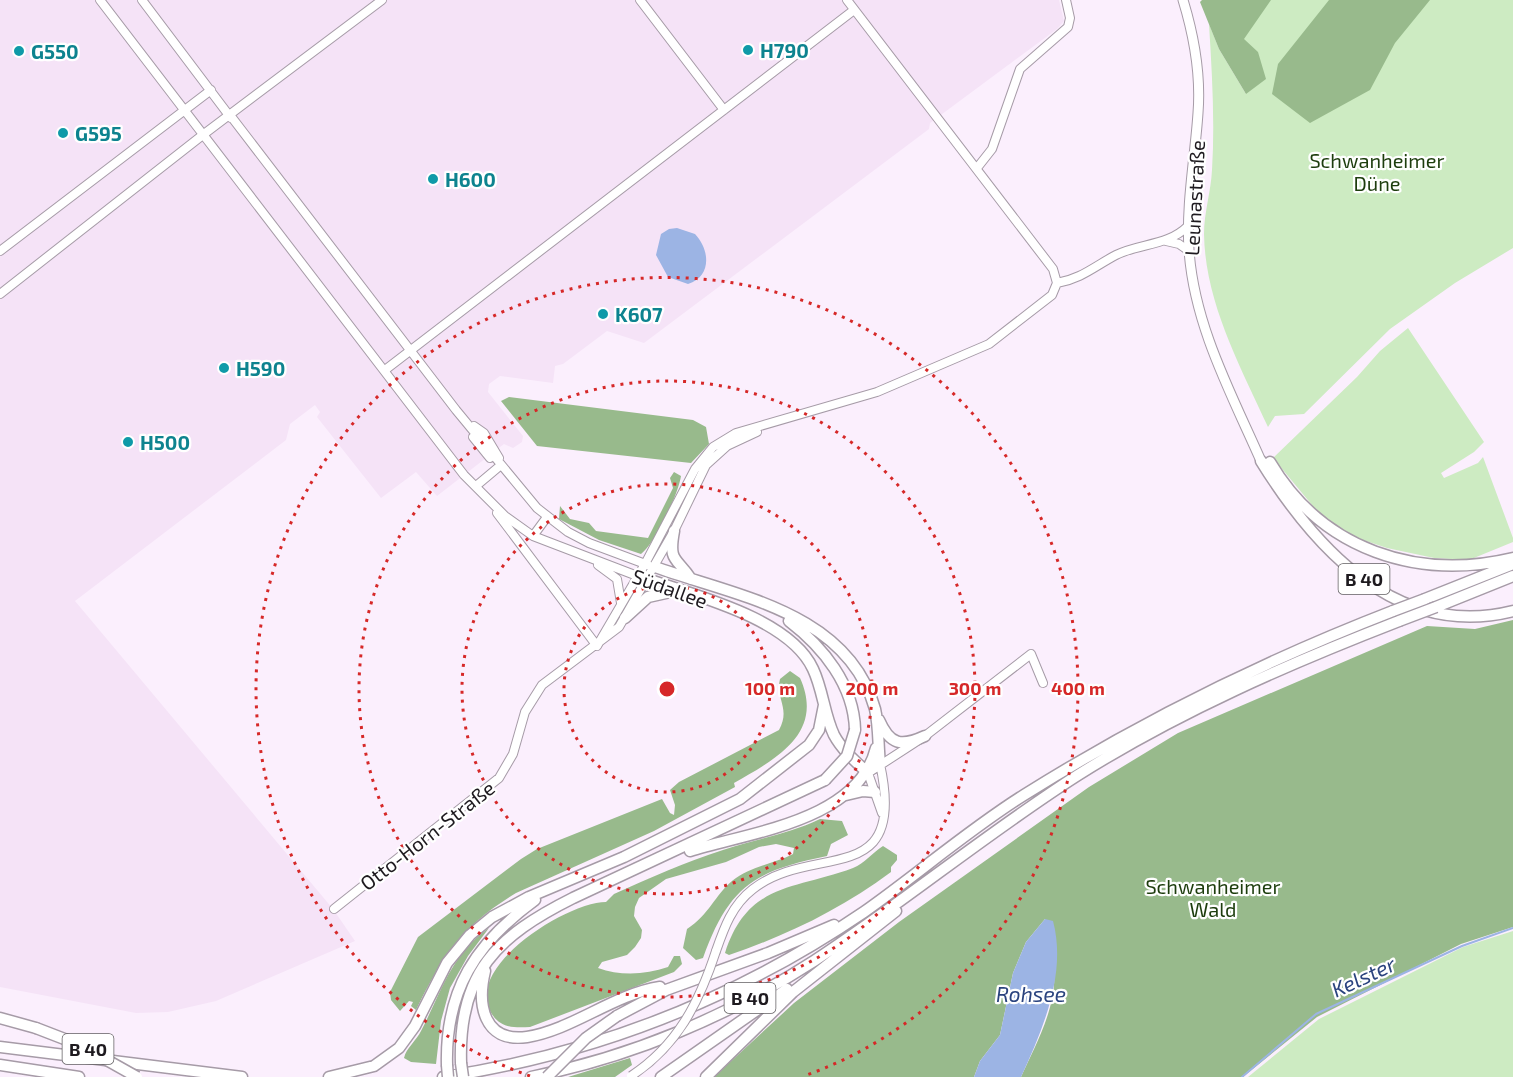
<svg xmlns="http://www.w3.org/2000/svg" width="1513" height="1077" font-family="'Exo 2',sans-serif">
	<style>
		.built { fill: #f5e3f7 }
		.green { fill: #cdebc2 }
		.forest { fill: #98ba8c }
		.water { fill: #9cb4e4 }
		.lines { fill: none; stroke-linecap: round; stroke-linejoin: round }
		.stream { stroke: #9cb4e4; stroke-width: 2 }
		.minor-casing { stroke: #a69ba7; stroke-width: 10 }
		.major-casing { stroke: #a69ba7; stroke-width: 11 }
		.highway-casing { stroke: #a69ba7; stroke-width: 13 }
		.minor { stroke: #fff; stroke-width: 8 }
		.major { stroke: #fff; stroke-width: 9 }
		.highway { stroke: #fff; stroke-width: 10 }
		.minor-bridge-casing { stroke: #a69ba7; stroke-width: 10; stroke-linecap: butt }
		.highway-bridge-casing { stroke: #a69ba7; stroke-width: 13; stroke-linecap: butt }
		.minor-bridge { stroke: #fff; stroke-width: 8 }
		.highway-bridge { stroke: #fff; stroke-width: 10 }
		.ring { fill: none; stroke: #d62828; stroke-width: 3; stroke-dasharray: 3 6 }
		.culture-dot { fill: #0f9aa8; stroke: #fff; stroke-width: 2 }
		.labels { text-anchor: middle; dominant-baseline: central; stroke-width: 4.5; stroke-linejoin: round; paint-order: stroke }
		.shield { fill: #fff; stroke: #625f62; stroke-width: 1.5 }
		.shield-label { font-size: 18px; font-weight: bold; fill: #1e1a1f }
		.culture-label { font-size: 20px; font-weight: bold; fill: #0d838f; stroke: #fff; text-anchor: start }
		.park-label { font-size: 20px; fill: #1d3d0d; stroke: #fff }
		.street-label { font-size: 20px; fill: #1e1a1f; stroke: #fff }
		.water-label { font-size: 21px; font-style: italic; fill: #2a437e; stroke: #fff }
		.centre { fill: #d62828; stroke: #fff; stroke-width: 3 }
		.ring-label { font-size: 18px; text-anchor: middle; font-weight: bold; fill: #d62828; stroke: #fff; stroke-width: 4.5; stroke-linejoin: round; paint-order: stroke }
	</style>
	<rect width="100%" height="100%" fill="#fbeffd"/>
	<path class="built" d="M0,0H1059L1064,21L1057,29L930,123L929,129L644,343L607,331L563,364L555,366L553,383L500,376L489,384L488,392L523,436L522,442L513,448L504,444L437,496L416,472L381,498L317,417L320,412L315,405L290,424L286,440L75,601L333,909L355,941L216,1001L168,1012L136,1013L0,987Z"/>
	<path class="green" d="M1222,0H1513V248L1455,283L1390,329L1304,414L1275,416L1268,427C1240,366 1205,302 1204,234C1204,213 1211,191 1212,170C1215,121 1212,73 1209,24L1219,49L1246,94L1225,26Z
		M1408,328L1484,442L1474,452L1441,473L1444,478L1478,463L1483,457L1513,538V542L1469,560L1434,558L1387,548L1348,535L1317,511L1273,458L1357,377L1380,351Z
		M1513,931V1077H1248L1319,1019L1463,947Z"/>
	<path class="forest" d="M1202,0H1271L1244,39L1258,52L1266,79L1246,94L1219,49L1200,2Z
		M1329,0H1430L1395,43L1370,90L1310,123L1272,94L1278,64Z
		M509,397L693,420L706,427L709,444L691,463L537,446L501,401Z
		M674,472L681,476C678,495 656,542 641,554L599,540L559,519L560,506L570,519L589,523L596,531L648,538L673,488L670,478Z
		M1513,620V927L1461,944L1317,1017L1243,1077H1021C1036,1044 1057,1007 1054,970C1053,953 1048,935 1045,919L1026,942L1013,973L1000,1035L980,1061L974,1077H714L794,1003L899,922L1089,787L1178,733L1427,626L1475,629Z
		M790,671L800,678C825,733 776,759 734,783L735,787L654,831L516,893C464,924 442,956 416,1010L411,1006L413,1002L409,1001L400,1011L391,1000L390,992L418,937L521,859L537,849L662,799L670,813L674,815L675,805L670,790L679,782L779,730C791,708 775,699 780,679Z
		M820,819L842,821L848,835L831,844L827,856C754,871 729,886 703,958L696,960L683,948L687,929C709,915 715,895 732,881C750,866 774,864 793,854L794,848L776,844L759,847L726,862L666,879L639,898L635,907L634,916L642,930L641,938L635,947L627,955L602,962L598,968C620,976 645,975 668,967L674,956H680L682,964L674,972L530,1027C513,1028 499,1028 490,1011C466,965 568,902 606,902L614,894C650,878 685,862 723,850C756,839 789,834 820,819Z
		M883,846L897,855V860L891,867V872C841,909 788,935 729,955L725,953C748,882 794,890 853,868C865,863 872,853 883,846Z
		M489,928L468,956L450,988L441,1021L436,1064L411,1062L404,1058C406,1048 417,1040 421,1031C441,993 451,954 489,928Z
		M630,1058L632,1065L615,1077H568Z"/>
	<path class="water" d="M677,228L695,234C710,250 712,276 688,284L668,277L656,255L661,234L669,229Z
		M1045,919L1053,921C1067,973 1043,1029 1021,1077H974L980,1061L1000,1035L1013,973L1026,942Z"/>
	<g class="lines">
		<path class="stream" d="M1242,1077L1316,1014L1462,946L1513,928"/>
		<g class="minor-casing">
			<path id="minor" d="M100,0L464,475L505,516L533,536L640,577
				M142,0L231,118
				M640,0L724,110
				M230,115L456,410L537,508L568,532L589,543L648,565
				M977,168L992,149L1020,69L1068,27L1070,18L1066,0
				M1166,241L1179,244L1189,251
				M0,251L211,90
				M1057,283C1081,279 1095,266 1116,255C1140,243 1168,246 1188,226
				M0,294L204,134L382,0
				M385,370L854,10
				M474,426L484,433L499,458
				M473,437L490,458
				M476,486L501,465
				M497,513L597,646
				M533,536L547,517
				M598,565L617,579L621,603
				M597,646L645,564L695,469L713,447L736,433L877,392L989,344L1052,295L1057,283L1053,269L847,0
				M882,813L868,773L925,736L1031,654L1043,683
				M334,909L499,778L513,754L525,712L542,685L619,627L674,531L706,465L727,446L757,432
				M716,951C724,928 732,905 753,889C813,842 908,891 880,764"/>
		</g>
		<g class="major-casing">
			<path id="major" d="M1183,0C1194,36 1201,75 1198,113C1195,158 1186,204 1189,250C1194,325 1231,393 1261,461"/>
		</g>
		<g class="highway-casing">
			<path id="highway" d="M1261,461C1316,550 1398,640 1513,611
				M1270,462C1322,550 1417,581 1513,558
				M674,531C668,563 677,557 691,579
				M655,567C736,596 848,612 875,709C879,726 878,746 880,764
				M647,579C697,596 790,619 813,669C823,690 824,714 834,735C842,750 856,762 868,773
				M1425,599L1513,564
				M1436,607L1513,576
				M625,618L648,597L675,591
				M789,621C823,647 854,685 855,730
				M879,720C890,745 901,747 925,736
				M846,795L863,791L875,792
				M690,851C750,832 858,821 876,748
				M485,971C477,1004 483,1043 527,1037C572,1030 614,994 660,987
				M617,1016L666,990L768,953L834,925
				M0,1018L36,1028
				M0,1047L242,1077
				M461,1063C458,973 497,936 573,898L825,780
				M0,1065L79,1077
				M447,1065C445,990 476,943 535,900
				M329,1077L374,1066L399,1048L415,1026L447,963L470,935L492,917L529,897L624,857L740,799L809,745L819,730L824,705
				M443,1077C596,1054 736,999 864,912C918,874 968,830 1024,795C1142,721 1264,661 1393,611
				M531,1077C631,1057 729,1016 814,961C904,902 987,833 1078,775C1178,712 1288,664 1399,621
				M661,1077L787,989
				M706,1077L793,992L896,911"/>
		</g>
		<use href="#minor" class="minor"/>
		<use href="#major" class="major"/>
		<use href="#highway" class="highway"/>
		<g class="minor-bridge-casing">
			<path id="minor-bridge" d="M631,1076C677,1046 699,1003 716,951"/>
		</g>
		<g class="highway-bridge-casing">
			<path id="highway-bridge" d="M1393,611L1425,599
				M1399,621L1436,607
				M825,780L847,756L855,730
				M36,1028L80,1045L137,1077
				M461,1063L463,1077
				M447,1065L448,1077
				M547,1077L586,1038L617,1016"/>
		</g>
		<use href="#minor-bridge" class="minor-bridge"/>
		<use href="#highway-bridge" class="highway-bridge"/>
	</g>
	<g class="ring">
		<circle cx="667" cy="689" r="103"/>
		<circle cx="667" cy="689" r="205"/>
		<circle cx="667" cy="689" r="308"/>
		<path d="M530 1076A411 411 0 1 1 804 1076"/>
	</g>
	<g class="culture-dot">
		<circle cx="748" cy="50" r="6"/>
		<circle cx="19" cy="51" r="6"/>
		<circle cx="63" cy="133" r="6"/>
		<circle cx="433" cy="179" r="6"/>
		<circle cx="603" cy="314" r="6"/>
		<circle cx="224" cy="368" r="6"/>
		<circle cx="128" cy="442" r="6"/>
	</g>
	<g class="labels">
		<g class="shield">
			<rect x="1338.5" y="564" width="51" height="30" rx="4.5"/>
			<rect x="724.5" y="983" width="51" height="30" rx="4.5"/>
			<rect x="62.5" y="1034" width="51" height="30" rx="4.5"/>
		</g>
		<g class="shield-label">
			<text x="1364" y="579">B 40</text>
			<text x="750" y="998">B 40</text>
			<text x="88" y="1049">B 40</text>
		</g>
		<g class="culture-label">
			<text x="760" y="50">H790</text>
			<text x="31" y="51">G550</text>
			<text x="75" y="133">G595</text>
			<text x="445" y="179">H600</text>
			<text x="615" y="314">K607</text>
			<text x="236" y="368">H590</text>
			<text x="140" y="442">H500</text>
		</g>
		<g class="park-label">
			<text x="1377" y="160">Schwanheimer<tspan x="1377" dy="23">Düne</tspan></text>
			<text x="1213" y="886">Schwanheimer<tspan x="1213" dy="23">Wald</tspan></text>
		</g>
		<g class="street-label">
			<text transform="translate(1194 198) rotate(-87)">Leunastraße</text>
			<text transform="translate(670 588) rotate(20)">Südallee</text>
			<text transform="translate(427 835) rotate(-38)">Otto-Horn-Straße</text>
		</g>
		<g class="water-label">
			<text transform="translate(1363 976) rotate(-25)">Kelster</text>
			<text x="1031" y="993">Rohsee</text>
		</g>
	</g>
	<circle cx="667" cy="689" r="9" class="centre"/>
	<g class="ring-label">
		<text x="770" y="695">100 m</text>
		<text x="872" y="695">200 m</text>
		<text x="975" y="695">300 m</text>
		<text x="1078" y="695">400 m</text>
	</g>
</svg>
